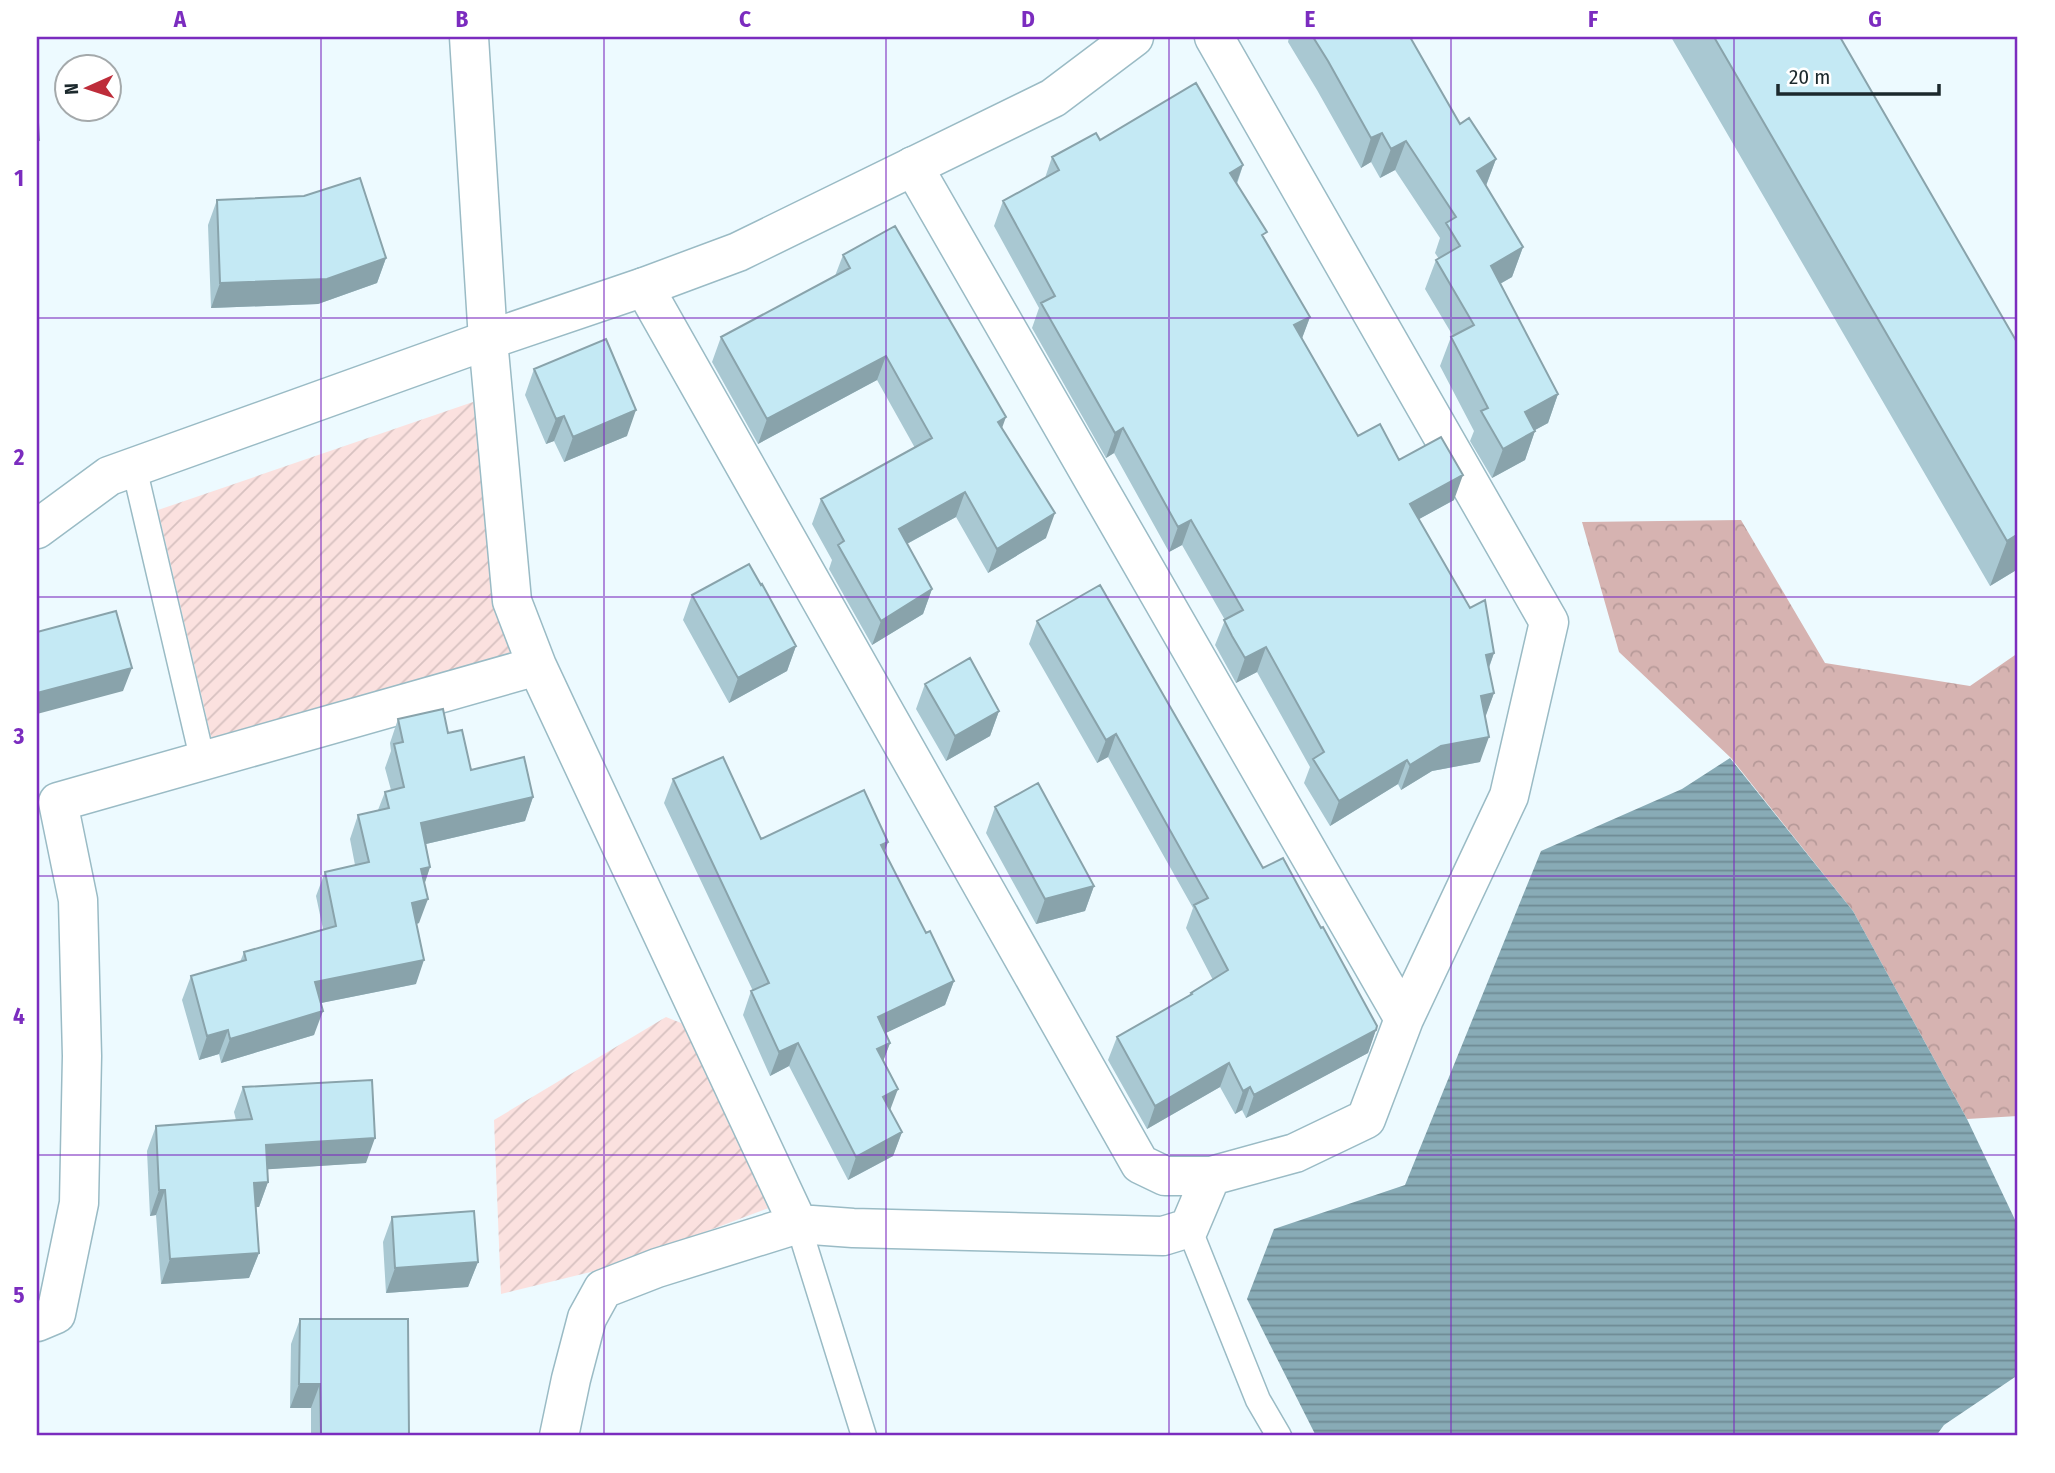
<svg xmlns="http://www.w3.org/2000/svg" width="2055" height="1473" font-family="'Fira Sans Condensed',sans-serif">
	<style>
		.forest { fill: url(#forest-crowns) }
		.garden { fill: url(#garden-furrows) }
		.water { fill: url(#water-rules) }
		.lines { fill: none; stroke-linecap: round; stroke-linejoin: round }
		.service-casing { stroke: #9abbc5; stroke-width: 27 }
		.minor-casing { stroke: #9abbc5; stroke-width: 41 }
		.tertiary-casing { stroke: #9abbc5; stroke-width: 41 }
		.service { stroke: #fff; stroke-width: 24 }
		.minor { stroke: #fff; stroke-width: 38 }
		.tertiary { stroke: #fff; stroke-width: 38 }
		.wall { fill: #a9c8d2 }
		.shaded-wall { fill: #89a3ab }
		.building { fill: #c4e9f4; stroke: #89a3ab; stroke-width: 2 }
		.grid { fill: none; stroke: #7b2cbf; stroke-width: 2; stroke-opacity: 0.55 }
		.neatline { fill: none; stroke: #7b2cbf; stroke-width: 2.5 }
		.grid-label { font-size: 23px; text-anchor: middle; font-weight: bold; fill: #7b2cbf }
	</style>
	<defs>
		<pattern id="forest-crowns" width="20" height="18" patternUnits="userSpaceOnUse" patternTransform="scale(1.75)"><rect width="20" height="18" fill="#d6b3b1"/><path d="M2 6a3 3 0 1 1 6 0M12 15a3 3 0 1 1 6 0" fill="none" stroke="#b79a99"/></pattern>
		<pattern id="garden-furrows" width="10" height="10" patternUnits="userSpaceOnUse" patternTransform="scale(1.75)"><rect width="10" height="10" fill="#fbe1df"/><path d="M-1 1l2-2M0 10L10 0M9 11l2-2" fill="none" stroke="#d7c1c0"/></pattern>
		<pattern id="water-rules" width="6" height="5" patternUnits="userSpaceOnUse" patternTransform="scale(1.75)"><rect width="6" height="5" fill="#88abb6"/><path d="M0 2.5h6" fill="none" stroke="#6e8b94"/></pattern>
	</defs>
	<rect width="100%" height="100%" fill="#edfaff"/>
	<path class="forest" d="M1741,520L1825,663L1970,686L2018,653V1116L1967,1119L1853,911L1731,758L1619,652L1582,522Z"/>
	<path class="garden" d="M473,402L483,425L521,663L213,745L158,510Z
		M666,1017L691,1027L779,1204L611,1267L501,1294L494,1120Z"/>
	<path class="water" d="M1730,758L1853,911L1967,1119L2018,1226V1375L1944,1425L1936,1436H1316L1247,1299L1274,1229L1405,1185L1541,851L1682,789Z"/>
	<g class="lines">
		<g class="service-casing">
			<path id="service" d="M134,467L203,762
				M798,1224L864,1436
				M1189,1228L1258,1400L1279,1436"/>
		</g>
		<g class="minor-casing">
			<path id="minor" d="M469,37L488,340L512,601L537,666L798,1224
				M913,166L1404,1019
				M644,287L1140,1164L1165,1176H1211L1295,1153L1366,1119L1404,1019L1509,796L1549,622L1214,37
				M37,1322L56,1314L79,1203L82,1056L78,900L58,802L537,666
				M559,1436L571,1379L587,1318L603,1289L657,1268L798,1224L853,1228L1163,1236L1189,1228L1211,1176"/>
		</g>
		<g class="tertiary-casing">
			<path id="tertiary" d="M37,529L109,476L488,340L644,287L738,252L1053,98L1134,37"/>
		</g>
		<use href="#service" class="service"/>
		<use href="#minor" class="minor"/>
		<use href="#tertiary" class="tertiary"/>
	</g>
	<path class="wall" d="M1289,37H1410L1460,124L1496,159L1486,186L1523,247L1512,277L1500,284L1558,394L1548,423L1535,430L1525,460L1492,478L1470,441L1474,431L1440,366L1451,337L1453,336L1425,289L1436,260L1439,259L1435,253L1440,238L1395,170L1380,178L1371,162L1361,168L1317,90L1288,42Z
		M1671,37H1840L2018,569L1990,586Z
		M1100,140L1243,165L1237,184L1265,240L1310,317L1302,338L1358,436L1399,460L1454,500L1419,519L1494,653L1489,668L1494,693L1485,717L1480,762L1432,771L1401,790L1398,784L1330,826L1304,783L1310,767L1257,672L1236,683L1215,645L1225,620L1182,545L1169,552L1114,453L1106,458L1032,328L1039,308L994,226L1003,201L1045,178L1052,157Z
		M217,200L386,258L377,283L318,304L211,308L208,225Z
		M843,255L1002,428L1046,538L988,573L956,517L907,544L932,589L923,614L872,645L829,569L832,560L812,524L821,499L915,448L877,380L758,444L712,362L721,337L835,276Z
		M534,369L627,436L564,462L554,441L546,444L525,395Z
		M761,585L796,646L787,671L729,703L683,620L692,595Z
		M1037,621L1263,868L1321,928L1377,1026L1368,1053L1246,1118L1242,1110L1235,1114L1220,1087L1147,1129L1108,1060L1117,1037L1190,995L1191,993L1213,980L1186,928L1193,908L1108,757L1097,763L1029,644Z
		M925,684L999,711L990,736L946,761L916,709Z
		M398,719L448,733L471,770L533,797L525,821L426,844L430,867L424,884L419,923L417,924L416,984L321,1003L314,1035L221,1063L219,1054L199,1060L182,1000L191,976L240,962L244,952L323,929L316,896L325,872L355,865L350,839L358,815L378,810L385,792L391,790L385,768L391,751L390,743Z
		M673,779L761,839L885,852L926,933L954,981L945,1005L885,1033L890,1043L883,1061L890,1110L902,1132L893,1156L848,1180L789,1066L770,1076L743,1015L751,991H753L664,803Z
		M995,807L1094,886L1085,911L1036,924L986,833Z
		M243,1087L366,1163L268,1169V1182L259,1207H256L259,1253L249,1278L161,1284L156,1215L150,1216L147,1151L156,1126L236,1120L234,1112Z
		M392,1217L478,1262L468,1287L386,1293L383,1242Z
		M300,1319L409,1436H311V1408H290L291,1344Z"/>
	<path class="shaded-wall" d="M1382,133L1371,162L1361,168L1371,138Z
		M1406,141L1395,170L1380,178L1391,149Z
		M1496,159L1485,188L1477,171Z
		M1243,165L1234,190L1230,173Z
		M1523,247L1512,277L1480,295L1491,266Z
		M386,258L377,283L318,304L211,308L220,283Z
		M1310,317L1301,341L1294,325Z
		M886,356L877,380L758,444L767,419Z
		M1558,394L1548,423L1515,441L1525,412Z
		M636,410L627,436L564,462L573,437Z
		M564,416L554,441L546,444L556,419Z
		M1006,417L997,442L998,422Z
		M1123,428L1114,453L1106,458L1115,433Z
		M1535,431L1525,460L1492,478L1503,449Z
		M1463,475L1454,500L1401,529L1410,504Z
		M965,492L956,517L890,553L899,529Z
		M1055,513L1046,538L988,573L997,549Z
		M1191,520L1182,545L1169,552L1178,527Z
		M2018,534V569L1990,586L2007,541Z
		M932,589L923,614L872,645L881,621Z
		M796,646L787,671L729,703L738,678Z
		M1266,647L1257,672L1236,683L1245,658Z
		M1494,653L1485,678L1486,655Z
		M132,668L123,691L37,714V693Z
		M1494,693L1485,718L1481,696Z
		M999,711L990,736L946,761L955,736Z
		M1116,734L1108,757L1097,763L1106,740Z
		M1489,737L1480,762L1432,771L1401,790L1410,765L1441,746Z
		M1407,760L1398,784L1330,826L1339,801Z
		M533,797L525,821L413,847L421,823Z
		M888,842L880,865L881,845Z
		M430,867L422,892L421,869Z
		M1094,886L1085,911L1036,924L1045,899Z
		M428,899L419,923L404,927L412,903Z
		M424,960L416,984L306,1006L315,982Z
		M954,981L945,1005L869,1041L878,1017Z
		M323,1011L314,1035L221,1063L230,1039Z
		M228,1030L219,1054L199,1060L207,1036Z
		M1376,1030L1368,1053L1246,1118L1254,1095Z
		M798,1043L789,1066L770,1076L779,1052Z
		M890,1043L881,1067L877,1049Z
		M1229,1063L1220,1087L1147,1129L1155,1106Z
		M1250,1087L1242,1110L1235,1114L1243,1091Z
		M898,1089L889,1113L883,1097Z
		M902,1132L893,1156L848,1180L856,1157Z
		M375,1138L366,1163L257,1170L266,1145Z
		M268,1182L259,1207L245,1208L254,1183Z
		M159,1190H165L156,1215L150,1216Z
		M259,1253L249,1278L161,1284L170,1259Z
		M478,1262L468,1287L386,1293L395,1268Z
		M299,1384H320L311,1408H290Z"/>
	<path class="building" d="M1313,37H1410L1460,124L1469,118L1496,159L1477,171L1523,247L1491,266L1558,394L1525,412L1535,431L1503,449L1481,411L1488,408L1451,337L1474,325L1436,260L1460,246L1446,223L1456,217L1406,141L1391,149L1382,133L1371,138L1328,61Z
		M1714,37H1840L2018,344V534L2007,541Z
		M1196,83L1243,165L1230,173L1267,232L1262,235L1310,317L1294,325L1358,436L1380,424L1399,460L1441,437L1463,475L1410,504L1470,608L1485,600L1494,653L1486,655L1494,693L1481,696L1489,737L1441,746L1410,765L1407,760L1339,801L1313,759L1324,752L1266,647L1245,658L1232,636L1224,620L1243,610L1191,520L1178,527L1123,428L1115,433L1041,303L1055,296L1003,201L1059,170L1052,157L1096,133L1100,140Z
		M37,105L39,140H37Z
		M360,178L386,258L327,279L220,283L217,200L304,196Z
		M895,226L1006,417L998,422L1055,513L997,549L965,492L899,529L932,589L881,621L838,545L844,541L821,499L932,438L886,356L767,419L721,337L850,268L843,255Z
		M606,339L636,410L573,437L564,416L556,419L534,369Z
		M749,564L761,585L762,584L796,646L738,678L692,595Z
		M1100,585L1263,868L1283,858L1321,928L1323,927L1377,1026L1376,1030L1254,1095L1250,1087L1243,1091L1229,1063L1155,1106L1117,1037L1192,994L1191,993L1228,970L1194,905L1208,898L1116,734L1106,740L1037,621Z
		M116,611L132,668L37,693V632Z
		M970,658L999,711L955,736L925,684Z
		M443,709L448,733L462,730L471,770L524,757L533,797L421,823L430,867L421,869L428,899L412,903L424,960L315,982L323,1011L230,1039L228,1030L207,1036L191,976L246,960L244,952L336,926L325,872L369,862L358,815L389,808L385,792L404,787L394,744L403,742L398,719Z
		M723,757L761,839L864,790L888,842L881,845L926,933L930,931L954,981L878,1017L890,1043L877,1049L898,1089L883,1097L902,1132L856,1157L798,1043L779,1052L751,991L769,983L673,779Z
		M1038,783L1094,886L1045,899L995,807Z
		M372,1080L375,1138L266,1145L268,1182L254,1183L259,1253L170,1259L165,1190H159L156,1126L252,1119L243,1087Z
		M474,1211L478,1262L395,1268L392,1217Z
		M300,1319H408L409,1436H321L320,1384H299Z"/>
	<path class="grid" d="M321,37V1436M604,37V1436M886,37V1436M1169,37V1436M1451,37V1436M1734,37V1436M37,318H2018M37,597H2018M37,876H2018M37,1155H2018"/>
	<rect width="2055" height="1473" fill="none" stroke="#ffffff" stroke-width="77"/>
	<g transform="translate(88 88) rotate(267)"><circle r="33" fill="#ffffff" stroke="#a4a9ab" stroke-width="2"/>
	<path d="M0-5L12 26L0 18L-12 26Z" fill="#be2d3a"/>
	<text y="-10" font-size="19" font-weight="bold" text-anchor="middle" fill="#1c292d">N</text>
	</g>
	<path d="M1778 84v10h161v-10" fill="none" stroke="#1c292d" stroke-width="3.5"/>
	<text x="1789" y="84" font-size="21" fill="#1c292d" stroke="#ffffff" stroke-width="5" paint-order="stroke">20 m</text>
	<rect x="38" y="38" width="1978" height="1396" class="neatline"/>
	<g class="grid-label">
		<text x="180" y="27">A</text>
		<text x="462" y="27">B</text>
		<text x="745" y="27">C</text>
		<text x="1028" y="27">D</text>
		<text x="1310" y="27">E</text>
		<text x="1593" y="27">F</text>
		<text x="1875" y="27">G</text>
		<text x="19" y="186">1</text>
		<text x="19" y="465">2</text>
		<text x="19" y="744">3</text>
		<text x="19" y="1024">4</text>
		<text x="19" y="1303">5</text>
	</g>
</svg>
